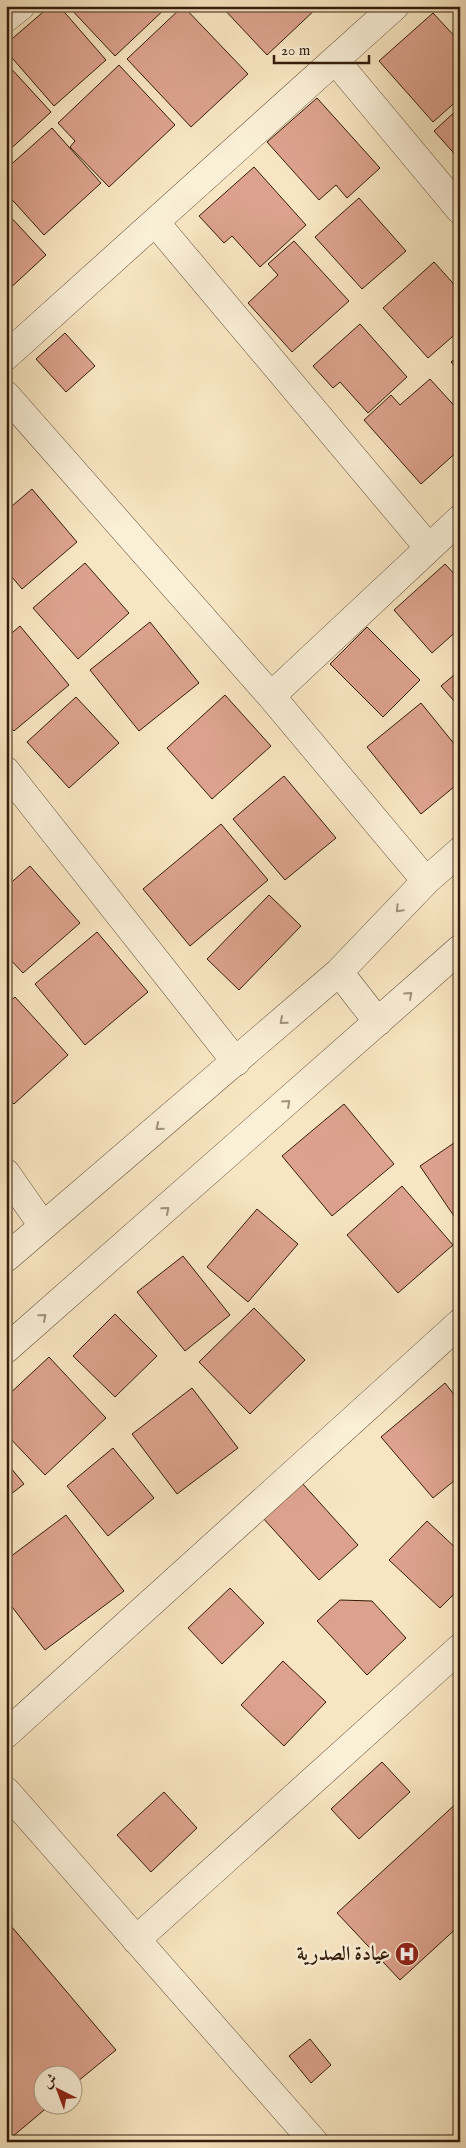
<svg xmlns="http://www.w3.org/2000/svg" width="466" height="2148" font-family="'IM FELL English',Amiri,serif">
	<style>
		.building { fill: #dca28d; stroke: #341d0c }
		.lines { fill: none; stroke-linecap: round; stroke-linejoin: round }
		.minor-casing { stroke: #654f3a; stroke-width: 29 }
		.minor { stroke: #faefd7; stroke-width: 28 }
		.oneway { stroke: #a1907c }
		.labels { text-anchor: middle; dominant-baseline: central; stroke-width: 5; stroke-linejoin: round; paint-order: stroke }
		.poi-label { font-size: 20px; font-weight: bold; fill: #341d0c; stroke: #faefd7; text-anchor: end }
	</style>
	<rect width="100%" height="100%" fill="#f8e6c2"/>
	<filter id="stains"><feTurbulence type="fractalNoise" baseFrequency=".004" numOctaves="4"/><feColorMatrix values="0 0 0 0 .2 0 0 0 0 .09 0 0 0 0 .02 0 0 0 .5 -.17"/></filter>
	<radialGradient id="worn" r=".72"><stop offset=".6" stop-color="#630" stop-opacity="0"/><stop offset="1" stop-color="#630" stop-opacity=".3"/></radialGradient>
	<path class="building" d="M50,6H59L106,60L54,106L6,51V44Z
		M68,6H168L115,56Z
		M183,6L248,74L191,127L127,59Z
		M221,6H317L318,7L267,55Z
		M433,13L460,42V98L433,122L379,61Z
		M6,63L51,112L6,153Z
		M119,65L175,125L109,187L70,147L75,141L58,123Z
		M317,98L380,168L347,198L336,185L319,200L267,142Z
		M460,107V160L434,131Z
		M52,128L101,183L44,235L6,193V169Z
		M254,167L306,225L260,267L232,236L224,243L199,216Z
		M359,198L406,251L362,289L315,237Z
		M6,212L46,255L6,292Z
		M294,241L349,301L292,352L248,303L278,275L268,264Z
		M434,262L460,291V330L428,358L383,308Z
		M360,324L407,377L368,413L340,382L333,388L313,366Z
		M65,333L95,366L66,392L36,359Z
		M460,355V372L451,362Z
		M430,379L460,412V449L421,484L364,420L391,395L400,405Z
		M32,489L77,542L22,589L6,570V511Z
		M85,563L129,613L78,659L33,608Z
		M445,564L460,580V628L432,653L394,610Z
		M150,622L199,683L139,731L90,670Z
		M20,626L69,685L14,731L6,722V638Z
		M367,627L420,680L383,717L330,664Z
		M460,670V708L441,686Z
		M225,695L271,746L212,799L167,748Z
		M76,697L119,743L69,788L27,742Z
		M421,703L460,751V782L421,814L367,747Z
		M284,776L336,838L285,880L233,819Z
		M221,824L268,880L190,946L143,889Z
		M30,866L80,923L23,973L6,955V887Z
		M269,895L301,926L239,990L207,959Z
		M97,932L148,992L85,1045L35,984Z
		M15,997L68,1055L14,1104L6,1096V1005Z
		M344,1104L394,1164L332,1216L282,1156Z
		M460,1139V1225L420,1166Z
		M402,1186L453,1245L398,1293L347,1235Z
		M257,1209L298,1244L248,1302L207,1267Z
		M183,1256L230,1315L185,1351L137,1292Z
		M254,1308L305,1360L250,1414L199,1362Z
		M115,1314L157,1356L115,1397L73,1356Z
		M49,1357L106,1418L45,1475L6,1434V1397Z
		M445,1383L460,1402V1476L433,1498L381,1437Z
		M192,1388L238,1448L177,1494L132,1434Z
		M113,1448L154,1498L108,1536L67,1486Z
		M6,1462L24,1484L6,1498Z
		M302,1483L358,1545L319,1580L263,1518Z
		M66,1515L124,1591L45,1650L6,1599V1560Z
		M427,1521L460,1552V1588L440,1608L389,1560Z
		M230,1588L264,1623L222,1664L188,1628Z
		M340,1600L372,1601L406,1638L367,1675L317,1621Z
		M283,1661L326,1702L284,1746L241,1705Z
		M382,1762L410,1792L359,1839L331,1809Z
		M164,1792L197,1828L151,1872L117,1835Z
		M460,1800V1925L400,1980L337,1913Z
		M6,1920L116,2050L72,2086V2076H42V2106H49L6,2142Z
		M310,2039L331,2065L311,2083L289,2056Z"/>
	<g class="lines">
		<g class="minor-casing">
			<path id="minor" d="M6,18L21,6
				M335,60L460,210
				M155,222L429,548
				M6,356L395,6
				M6,395L271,696L426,881
				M271,696L460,519
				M6,771L236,1062
				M339,972L378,1022
				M6,1173L43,1226
				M6,1258L339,972L426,881L460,851
				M6,1349L460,949
				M6,1734L460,1323
				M6,1791L314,2142
				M136,1940L460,1648"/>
		</g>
		<use href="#minor" class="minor"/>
	</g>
	<defs><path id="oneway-chevron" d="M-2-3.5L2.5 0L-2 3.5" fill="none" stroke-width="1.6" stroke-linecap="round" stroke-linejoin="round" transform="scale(1.25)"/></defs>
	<g class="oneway">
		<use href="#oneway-chevron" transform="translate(399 909) rotate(134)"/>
		<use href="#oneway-chevron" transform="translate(409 995) rotate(-42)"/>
		<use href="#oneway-chevron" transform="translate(283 1021) rotate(139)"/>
		<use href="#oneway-chevron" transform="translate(287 1103) rotate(-42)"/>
		<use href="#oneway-chevron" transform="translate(159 1127) rotate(140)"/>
		<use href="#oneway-chevron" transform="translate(166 1210) rotate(-41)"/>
		<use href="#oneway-chevron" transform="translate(43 1317) rotate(-41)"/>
	</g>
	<defs>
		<g id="hospital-disc" transform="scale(1.25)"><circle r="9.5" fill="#8f2418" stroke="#faefd7"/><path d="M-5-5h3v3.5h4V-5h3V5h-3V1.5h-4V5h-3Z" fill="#fff"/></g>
	</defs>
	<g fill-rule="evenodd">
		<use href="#hospital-disc" x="407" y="1954"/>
	</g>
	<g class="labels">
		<g class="poi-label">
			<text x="390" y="1954">عيادة الصدرية</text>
		</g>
	</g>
	<rect width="466" height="2148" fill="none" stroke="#f8e6c2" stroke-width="25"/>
	<rect x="8" y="8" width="451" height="2133" fill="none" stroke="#341d0c" stroke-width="2.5"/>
	<rect x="12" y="12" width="441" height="2123" fill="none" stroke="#341d0c"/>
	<g transform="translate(58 2090) rotate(318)"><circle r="24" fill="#faefd7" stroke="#ab9b86"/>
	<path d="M0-4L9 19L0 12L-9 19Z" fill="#8f2418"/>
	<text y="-8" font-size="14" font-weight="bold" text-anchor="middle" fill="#341d0c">ش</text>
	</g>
	<path d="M274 55v8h95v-8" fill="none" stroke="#341d0c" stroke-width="2.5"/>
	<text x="281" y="55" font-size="15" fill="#341d0c" stroke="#faefd7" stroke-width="4" paint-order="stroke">20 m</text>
	<rect width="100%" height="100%" filter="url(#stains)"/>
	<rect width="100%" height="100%" fill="url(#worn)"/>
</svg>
